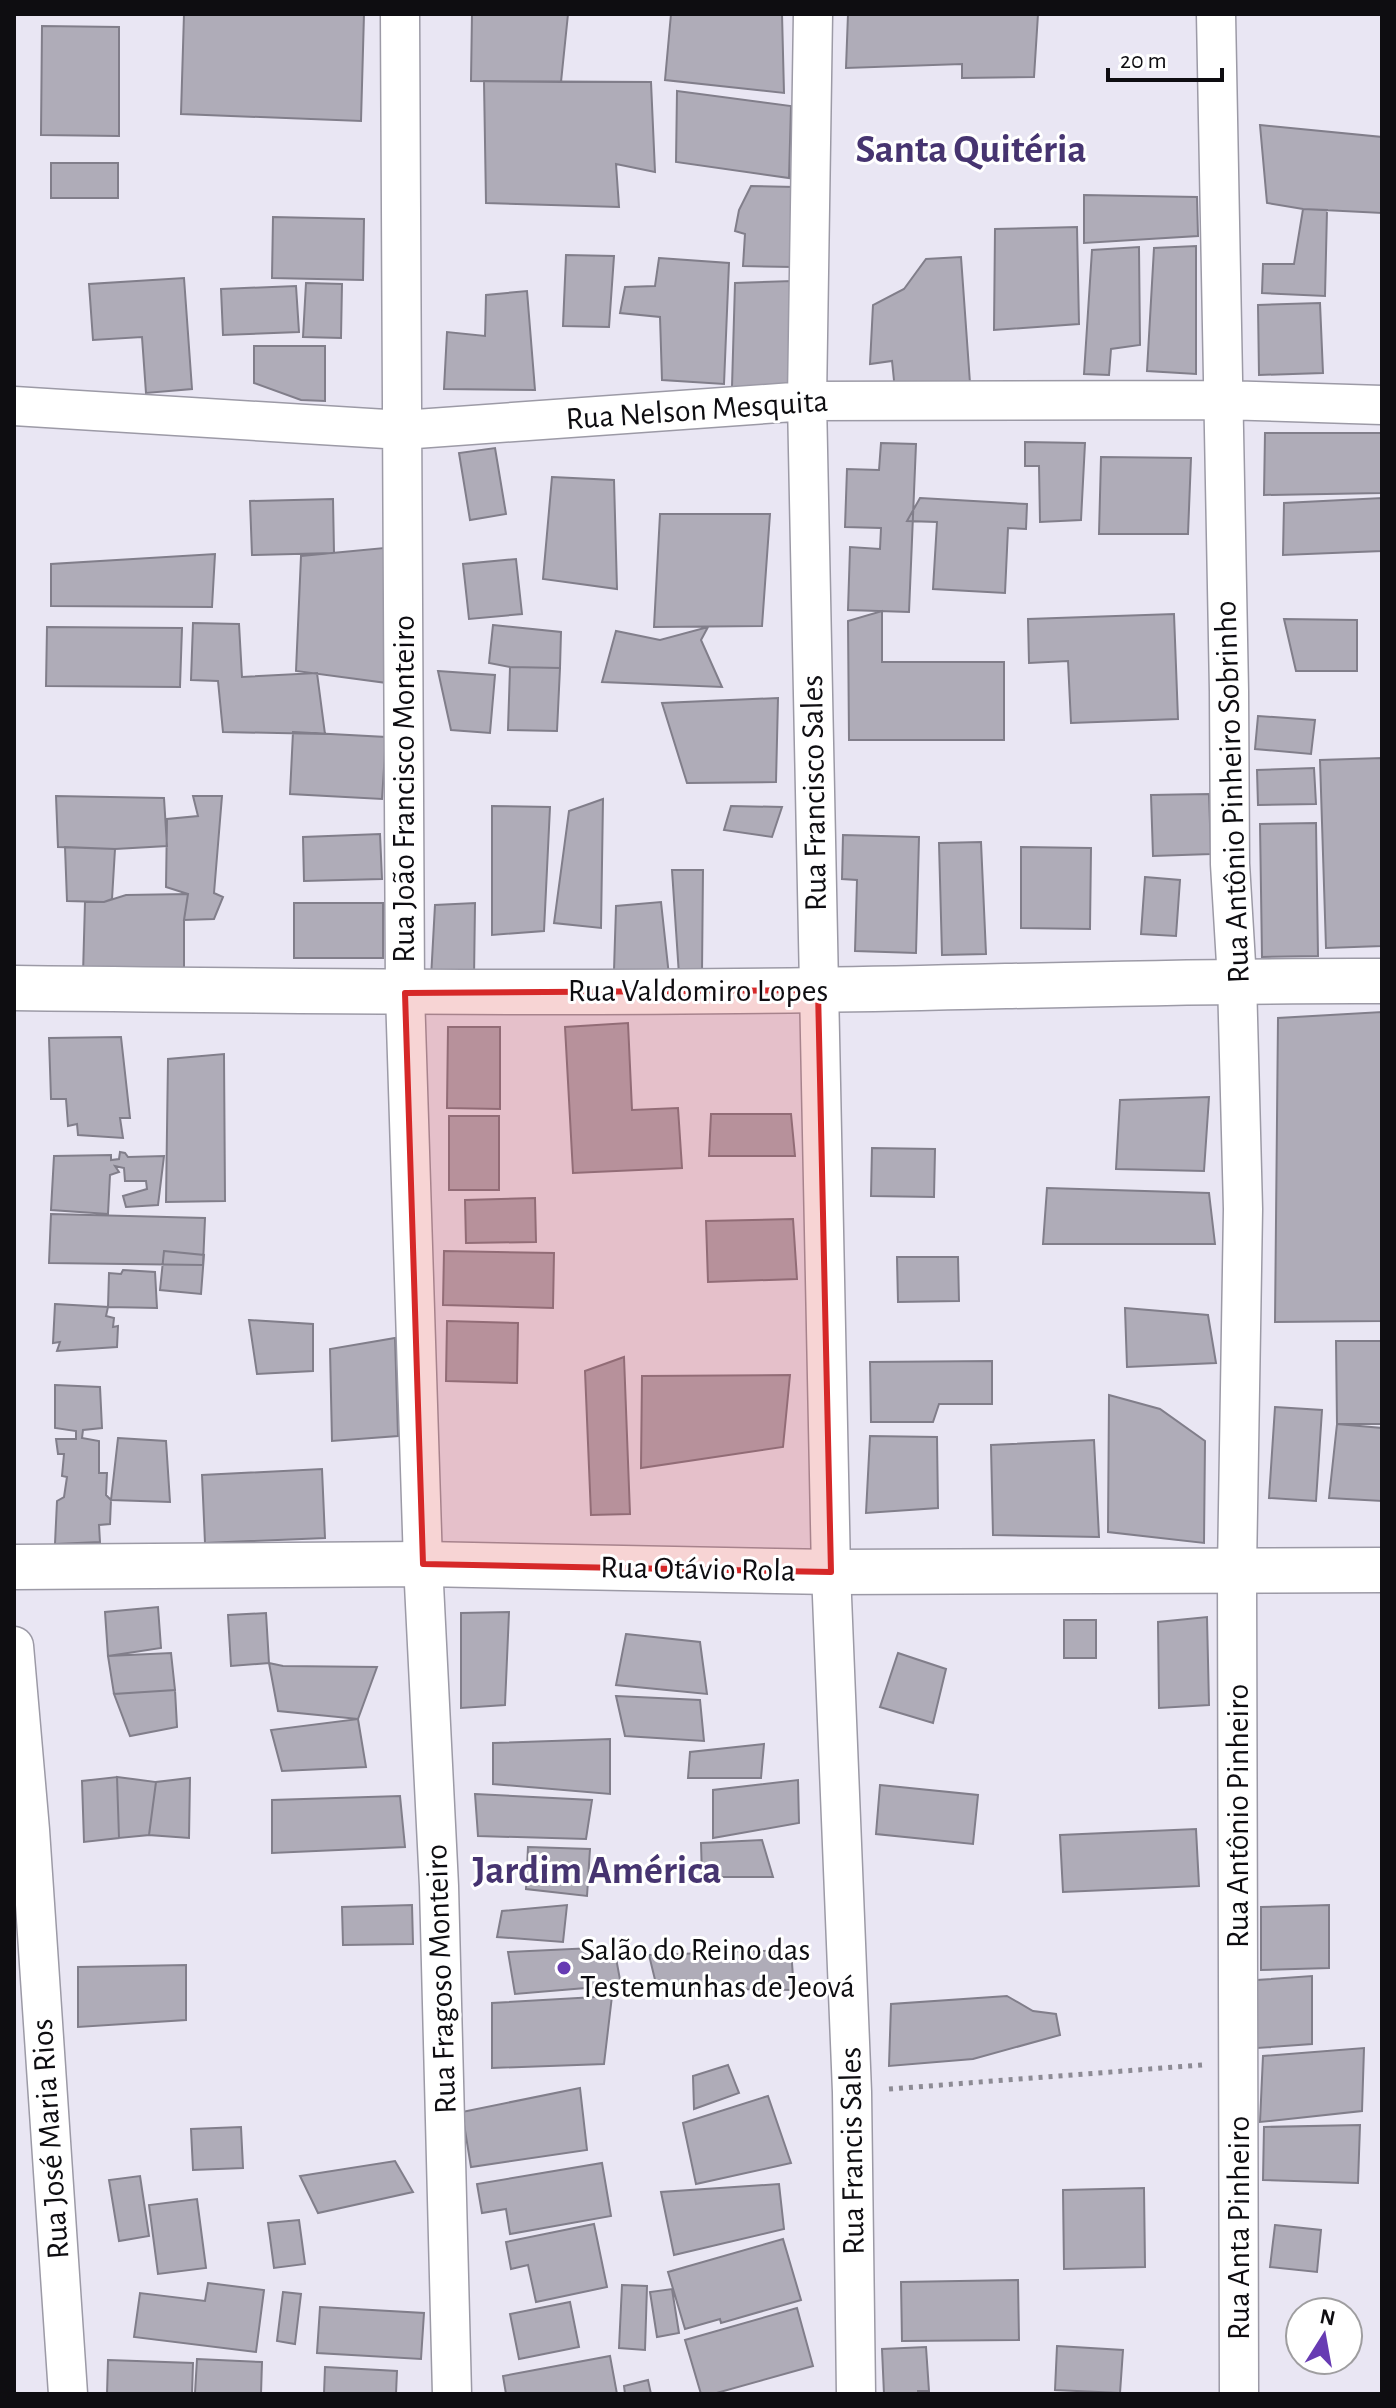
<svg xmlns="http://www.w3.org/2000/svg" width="1396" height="2408" font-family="'Alegreya Sans',sans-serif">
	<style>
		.building { fill: #afacb8; stroke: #817e8a; stroke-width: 2 }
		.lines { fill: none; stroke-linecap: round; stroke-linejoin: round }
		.minor-casing { stroke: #9c9aa6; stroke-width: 41 }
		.tertiary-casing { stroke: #9c9aa6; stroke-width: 47 }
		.path { stroke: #8d8b94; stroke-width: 5; stroke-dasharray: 4 6; stroke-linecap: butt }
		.minor { stroke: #fff; stroke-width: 38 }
		.tertiary { stroke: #fff; stroke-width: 44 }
		.marked { fill: #d62828; fill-opacity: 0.2; stroke: #d62828; stroke-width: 6; stroke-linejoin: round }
		.poi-dot { fill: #673bb3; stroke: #fff; stroke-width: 3 }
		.labels { text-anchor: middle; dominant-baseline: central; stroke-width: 6; stroke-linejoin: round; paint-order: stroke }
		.street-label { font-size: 32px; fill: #0e0d11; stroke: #fff }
		.poi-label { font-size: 32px; fill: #0e0d11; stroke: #fff; text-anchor: start }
		.district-label { font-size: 40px; font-weight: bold; fill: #463470; stroke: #fff }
	</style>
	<rect width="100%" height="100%" fill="#e9e6f3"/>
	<path class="building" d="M184,14H364L361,121L181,114Z
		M472,14H568L561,82L471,81Z
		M671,14H782L784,93L665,80Z
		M848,14H1038L1034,77L962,78V64L846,68Z
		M42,26L119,27V136L41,135Z
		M484,81L651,82L655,172L616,164L619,207L486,203Z
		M677,91L791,106L789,178L676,162Z
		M1260,125L1382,137V213L1303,209L1267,203Z
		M51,163H118V198H51Z
		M751,186L795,187L793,267L743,266L745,234L735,231L739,210Z
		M1084,195L1197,197L1198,236L1084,243Z
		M1303,209L1327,210L1325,296L1262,293L1263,264H1294Z
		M273,217L364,219L363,280L272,278Z
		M1077,227L1079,324L994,330L995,229Z
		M1196,246V374L1147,371L1154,248Z
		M1139,247L1140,345L1111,349L1109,375L1084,374L1092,250Z
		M566,255L614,256L609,327L563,326Z
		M961,257L970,383L895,390L892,361L870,364L873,305L904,289L926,259Z
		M659,258L729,263L724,384L662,380L660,317L620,313L625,287L655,286Z
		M184,278L192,389L146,393L142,337L93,340L89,284Z
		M792,281V388L732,387L735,283Z
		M306,283L342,284L341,338L303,337Z
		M296,286L299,332L223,335L221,289Z
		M527,291L535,390L444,389L447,332L485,336L486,295Z
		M1320,303L1323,373L1259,375L1258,305Z
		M254,346H325V401L301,400L254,383Z
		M1265,433H1382V493L1264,495Z
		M1025,442L1085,443L1081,520L1040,522L1039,466H1025Z
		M881,443L916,444L909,612L848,610L850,547L880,549L881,528L845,527L847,469L879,470Z
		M495,448L506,514L470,520L459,453Z
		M1101,457L1191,458L1188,534H1099Z
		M552,477L614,480L617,589L543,579Z
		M920,498L1027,504L1026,529L1008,528L1005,593L933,589L937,522L907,521Z
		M1382,498V551L1283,555L1284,503Z
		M333,499L334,553L252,555L250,501Z
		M660,514H770L762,626L654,627Z
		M384,548L387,683L296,671L301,556Z
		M215,554L212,607L51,606V564Z
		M516,559L522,614L469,619L463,564Z
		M882,611V662H1004V740H849L848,621Z
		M1174,614L1178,719L1071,723L1068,661L1029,663L1028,619Z
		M1284,619L1357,620V671H1296Z
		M193,623L239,624L242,677L317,673L325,734L223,732L218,681L191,680Z
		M493,625L561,632L560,668L510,667L489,663Z
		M47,627L182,628L180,687L46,686Z
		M708,627L701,640L722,687L602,682L616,631L660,640Z
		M510,667L560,668L557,731L508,730Z
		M438,671L495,675L490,733L451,730Z
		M778,698L776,782L687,783L662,703Z
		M1258,716L1315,720L1311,754L1255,749Z
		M293,732L386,737L382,799L290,794Z
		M1382,758V946L1326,948L1320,760Z
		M1314,768L1316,804L1258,805L1257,770Z
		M1209,794L1211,854L1153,856L1151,795Z
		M56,796L164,798L167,846L115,849L58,847Z
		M193,796H222L214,893L223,897L214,919L184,920L188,894L166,887L167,819L198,816Z
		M603,799L601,928L554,923L569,811Z
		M492,806L550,807L544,931L492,935Z
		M731,806L782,807L772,837L724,830Z
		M1316,823L1318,956L1262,957L1260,824Z
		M380,834L382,879L304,881L303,837Z
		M843,835L919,837L916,953L855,951L857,880L842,879Z
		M981,842L986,954L942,955L939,843Z
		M65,847L115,849L112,899L104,902L67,901Z
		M1021,847L1091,848L1090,929L1021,928Z
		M672,870H703L702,972L679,975Z
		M1145,877L1180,880L1176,936L1141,934Z
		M188,894L184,920V973L83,974L85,902H104L126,895Z
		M661,902L670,985L614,971L616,906Z
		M294,903H383V958H294Z
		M475,903L474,979L431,978L435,905Z
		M1382,1012V1321L1275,1322L1278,1018Z
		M628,1023L632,1110L678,1108L682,1168L573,1173L565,1027Z
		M448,1027H500V1109L447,1108Z
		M121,1037L130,1118H120L123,1138L78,1135L77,1124L68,1126L66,1099H51L49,1038Z
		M224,1054L225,1201L166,1202L168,1059Z
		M1209,1097L1204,1171L1116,1169L1120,1100Z
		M711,1114H791L795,1156H709Z
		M449,1116H499V1190H449Z
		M872,1148L935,1149L934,1197L871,1196Z
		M120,1152L125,1153L128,1157L164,1156L158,1205L126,1207L123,1196L147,1189L146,1181H125L124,1168L115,1166L119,1172L110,1175L108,1214L51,1210L54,1156L111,1155V1160L119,1159Z
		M1047,1188L1209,1193L1215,1244H1043Z
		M535,1198L536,1242L466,1243L465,1200Z
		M51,1214L205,1218L203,1265L49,1263Z
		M793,1219L797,1279L708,1282L706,1221Z
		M164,1251L204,1255L201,1294L160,1290Z
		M444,1251L554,1253L553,1308L443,1305Z
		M897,1257H958L959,1301L898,1302Z
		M123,1270L155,1272L157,1308L108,1307L109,1273L121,1274Z
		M55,1304L108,1307L106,1316L114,1318L113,1327L118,1326L117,1347L57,1351L60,1342L53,1343Z
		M1125,1308L1208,1315L1216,1363L1127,1367Z
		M249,1320L313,1324V1371L257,1374Z
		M447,1321L518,1323L517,1383L446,1381Z
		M395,1338L398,1436L332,1441L330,1349Z
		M1336,1341H1382V1424H1337Z
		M624,1357L630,1514L591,1515L585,1371Z
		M992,1361V1404H939L933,1422H871L870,1362Z
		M790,1375L783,1447L641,1468L642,1376Z
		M55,1385L100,1387L102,1428L83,1430L82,1438L99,1441V1473H107L106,1495L111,1500L110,1524L99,1525L100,1542L55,1544L57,1501L64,1497L67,1477L62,1476L64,1454H58L56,1439H76V1431L55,1428Z
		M1109,1395L1160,1409L1205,1441L1204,1543L1108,1532Z
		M1275,1407L1322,1410L1316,1501L1269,1498Z
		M1337,1424L1382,1428V1501L1329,1498Z
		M870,1436L937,1437L938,1508L866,1513Z
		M118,1438L166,1441L170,1502L111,1500Z
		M1094,1440L1099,1537L993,1535L991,1445Z
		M322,1469L325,1538L205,1543L202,1475Z
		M158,1607L161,1648L108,1656L105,1612Z
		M509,1612L505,1705L461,1708V1613Z
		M266,1613L269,1663L231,1666L228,1615Z
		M1207,1617L1209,1705L1159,1708L1158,1622Z
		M1064,1620H1096V1658H1064Z
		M626,1634L700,1642L707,1694L616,1685Z
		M171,1653L175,1690L114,1694L108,1656Z
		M898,1653L946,1669L933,1723L880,1707Z
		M269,1663L283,1666L377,1667L358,1719L278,1711Z
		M175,1690L177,1727L130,1736L114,1694Z
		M616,1696L700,1700L704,1741L625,1736Z
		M358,1719L366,1767L282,1771L271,1730Z
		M610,1739V1794L493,1784V1743Z
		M764,1744L761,1778H688L690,1752Z
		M117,1777L119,1838L84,1842L82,1781Z
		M117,1777L156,1782L149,1835L119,1838Z
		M190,1778L189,1838L149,1835L156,1782Z
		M798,1780L799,1823L713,1838V1790Z
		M880,1785L978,1795L973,1844L876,1834Z
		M475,1794L592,1800L586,1839L478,1836Z
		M400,1796L405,1847L272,1853V1800Z
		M1196,1829L1199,1886L1063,1892L1060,1835Z
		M762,1840L773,1877H702L701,1843Z
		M528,1847L590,1849L587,1896L526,1889Z
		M412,1905L413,1944L343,1945L342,1907Z
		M567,1905L563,1942L497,1937L502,1911Z
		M1329,1905V1968L1261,1970V1907Z
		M614,1947L621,1985L515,1994L508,1952Z
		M791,1950L794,1990L657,1988L649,1955Z
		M186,1965V2020L78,2027V1967Z
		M1312,1976V2044L1257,2048V1980Z
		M612,1996L604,2064L492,2068V2003Z
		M1007,1996L1033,2011L1056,2014L1060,2035L973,2059L889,2066L891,2004Z
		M1364,2048L1362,2111L1260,2122L1263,2056Z
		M728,2065L739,2093L694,2109L693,2076Z
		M580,2088L587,2150L471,2167L462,2112Z
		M768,2096L791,2163L696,2184L683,2123Z
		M1360,2125L1358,2183L1263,2180L1264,2127Z
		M241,2127L243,2168L193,2170L191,2129Z
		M395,2161L413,2192L318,2213L300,2176Z
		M602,2163L611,2216L510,2234L506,2209L482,2213L477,2184Z
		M140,2176L149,2236L119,2241L109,2180Z
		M779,2184L784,2229L674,2255L661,2192Z
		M1144,2188L1145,2267L1064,2269L1063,2190Z
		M197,2199L206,2268L158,2274L149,2205Z
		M299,2220L305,2264L274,2268L268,2223Z
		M594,2224L607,2287L536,2302L528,2265L511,2269L506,2242Z
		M1275,2225L1321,2230L1317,2272L1270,2267Z
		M783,2239L801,2300L721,2323L720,2319L685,2329L668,2272Z
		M1018,2280L1019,2340L902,2341L901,2282Z
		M208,2283L264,2290L256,2352L134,2337L140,2293L205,2301Z
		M622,2285L647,2286L645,2350L619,2348Z
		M672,2289L679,2333L657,2337L650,2292Z
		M283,2292L301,2294L295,2344L277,2341Z
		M570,2302L579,2347L519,2359L510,2314Z
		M320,2307L424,2313L421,2359L317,2353Z
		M797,2308L813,2366L713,2394H701L685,2340Z
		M1057,2346L1123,2350L1120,2393L1055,2390Z
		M926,2347L929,2391H918V2394H884L882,2349Z
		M610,2356L617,2394H506L503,2376Z
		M197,2359L262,2362L261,2394L195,2393Z
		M108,2360L193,2363L192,2394H107Z
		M325,2367L397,2371L396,2394H324Z
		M648,2380L651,2394H625L624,2386Z"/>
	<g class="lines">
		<g class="minor-casing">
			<path id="minor" d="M400,14L405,993L423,1564L439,1886L452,2394
				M813,14L807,401L831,1572L852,2092L856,2394
				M1216,14L1229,691L1230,864L1237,980L1243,1209L1237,1569L1239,2394
				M14,406L402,430L807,401L1222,400L1382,405
				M14,1646L30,1830L68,2394"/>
		</g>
		<g class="tertiary-casing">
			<path id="tertiary" d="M14,988C282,991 550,994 818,990C1006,987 1194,980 1382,981
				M14,1567L423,1564L831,1572L1382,1570"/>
		</g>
		<path class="path" d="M889,2089L1202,2065"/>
		<use href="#minor" class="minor"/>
		<use href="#tertiary" class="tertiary"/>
	</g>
	<path class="marked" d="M818,990L831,1572L423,1564L405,993Z"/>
	<circle class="poi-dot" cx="564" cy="1968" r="8"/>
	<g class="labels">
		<g class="street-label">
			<text transform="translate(697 410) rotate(-4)">Rua Nelson Mesquita</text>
			<text transform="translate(404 789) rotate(-90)">Rua João Francisco Monteiro</text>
			<text transform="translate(1232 792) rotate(-92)">Rua Antônio Pinheiro Sobrinho</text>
			<text transform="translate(814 793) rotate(-91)">Rua Francisco Sales</text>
			<text x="698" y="991">Rua Valdomiro Lopes</text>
			<text transform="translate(698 1569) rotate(1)">Rua Otávio Rola</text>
			<text transform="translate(1238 1816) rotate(-90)">Rua Antônio Pinheiro</text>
			<text transform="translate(441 1979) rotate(-92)">Rua Fragoso Monteiro</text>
			<text transform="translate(50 2139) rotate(-94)">Rua José Maria Rios</text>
			<text transform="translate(852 2151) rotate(-91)">Rua Francis Sales</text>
			<text transform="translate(1239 2228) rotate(-90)">Rua Anta Pinheiro</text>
		</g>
		<g class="poi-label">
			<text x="580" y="1950">Salão do Reino das<tspan x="580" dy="37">Testemunhas de Jeová</tspan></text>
		</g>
		<g class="district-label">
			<text x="971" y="150">Santa Quitéria</text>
			<text x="597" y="1871">Jardim América</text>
		</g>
	</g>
	<rect width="1396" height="2408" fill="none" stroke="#0e0d11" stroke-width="32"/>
	<g transform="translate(1324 2336) rotate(11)"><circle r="38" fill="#ffffff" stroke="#9f9ea0" stroke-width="2"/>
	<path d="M0-6L14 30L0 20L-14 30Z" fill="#673bb3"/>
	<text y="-12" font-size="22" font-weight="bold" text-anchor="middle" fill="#0e0d11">N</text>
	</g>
	<path d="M1108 68v12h114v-12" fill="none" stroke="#0e0d11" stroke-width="4"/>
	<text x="1120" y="68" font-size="24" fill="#0e0d11" stroke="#ffffff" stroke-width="6" paint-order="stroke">20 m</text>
</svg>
